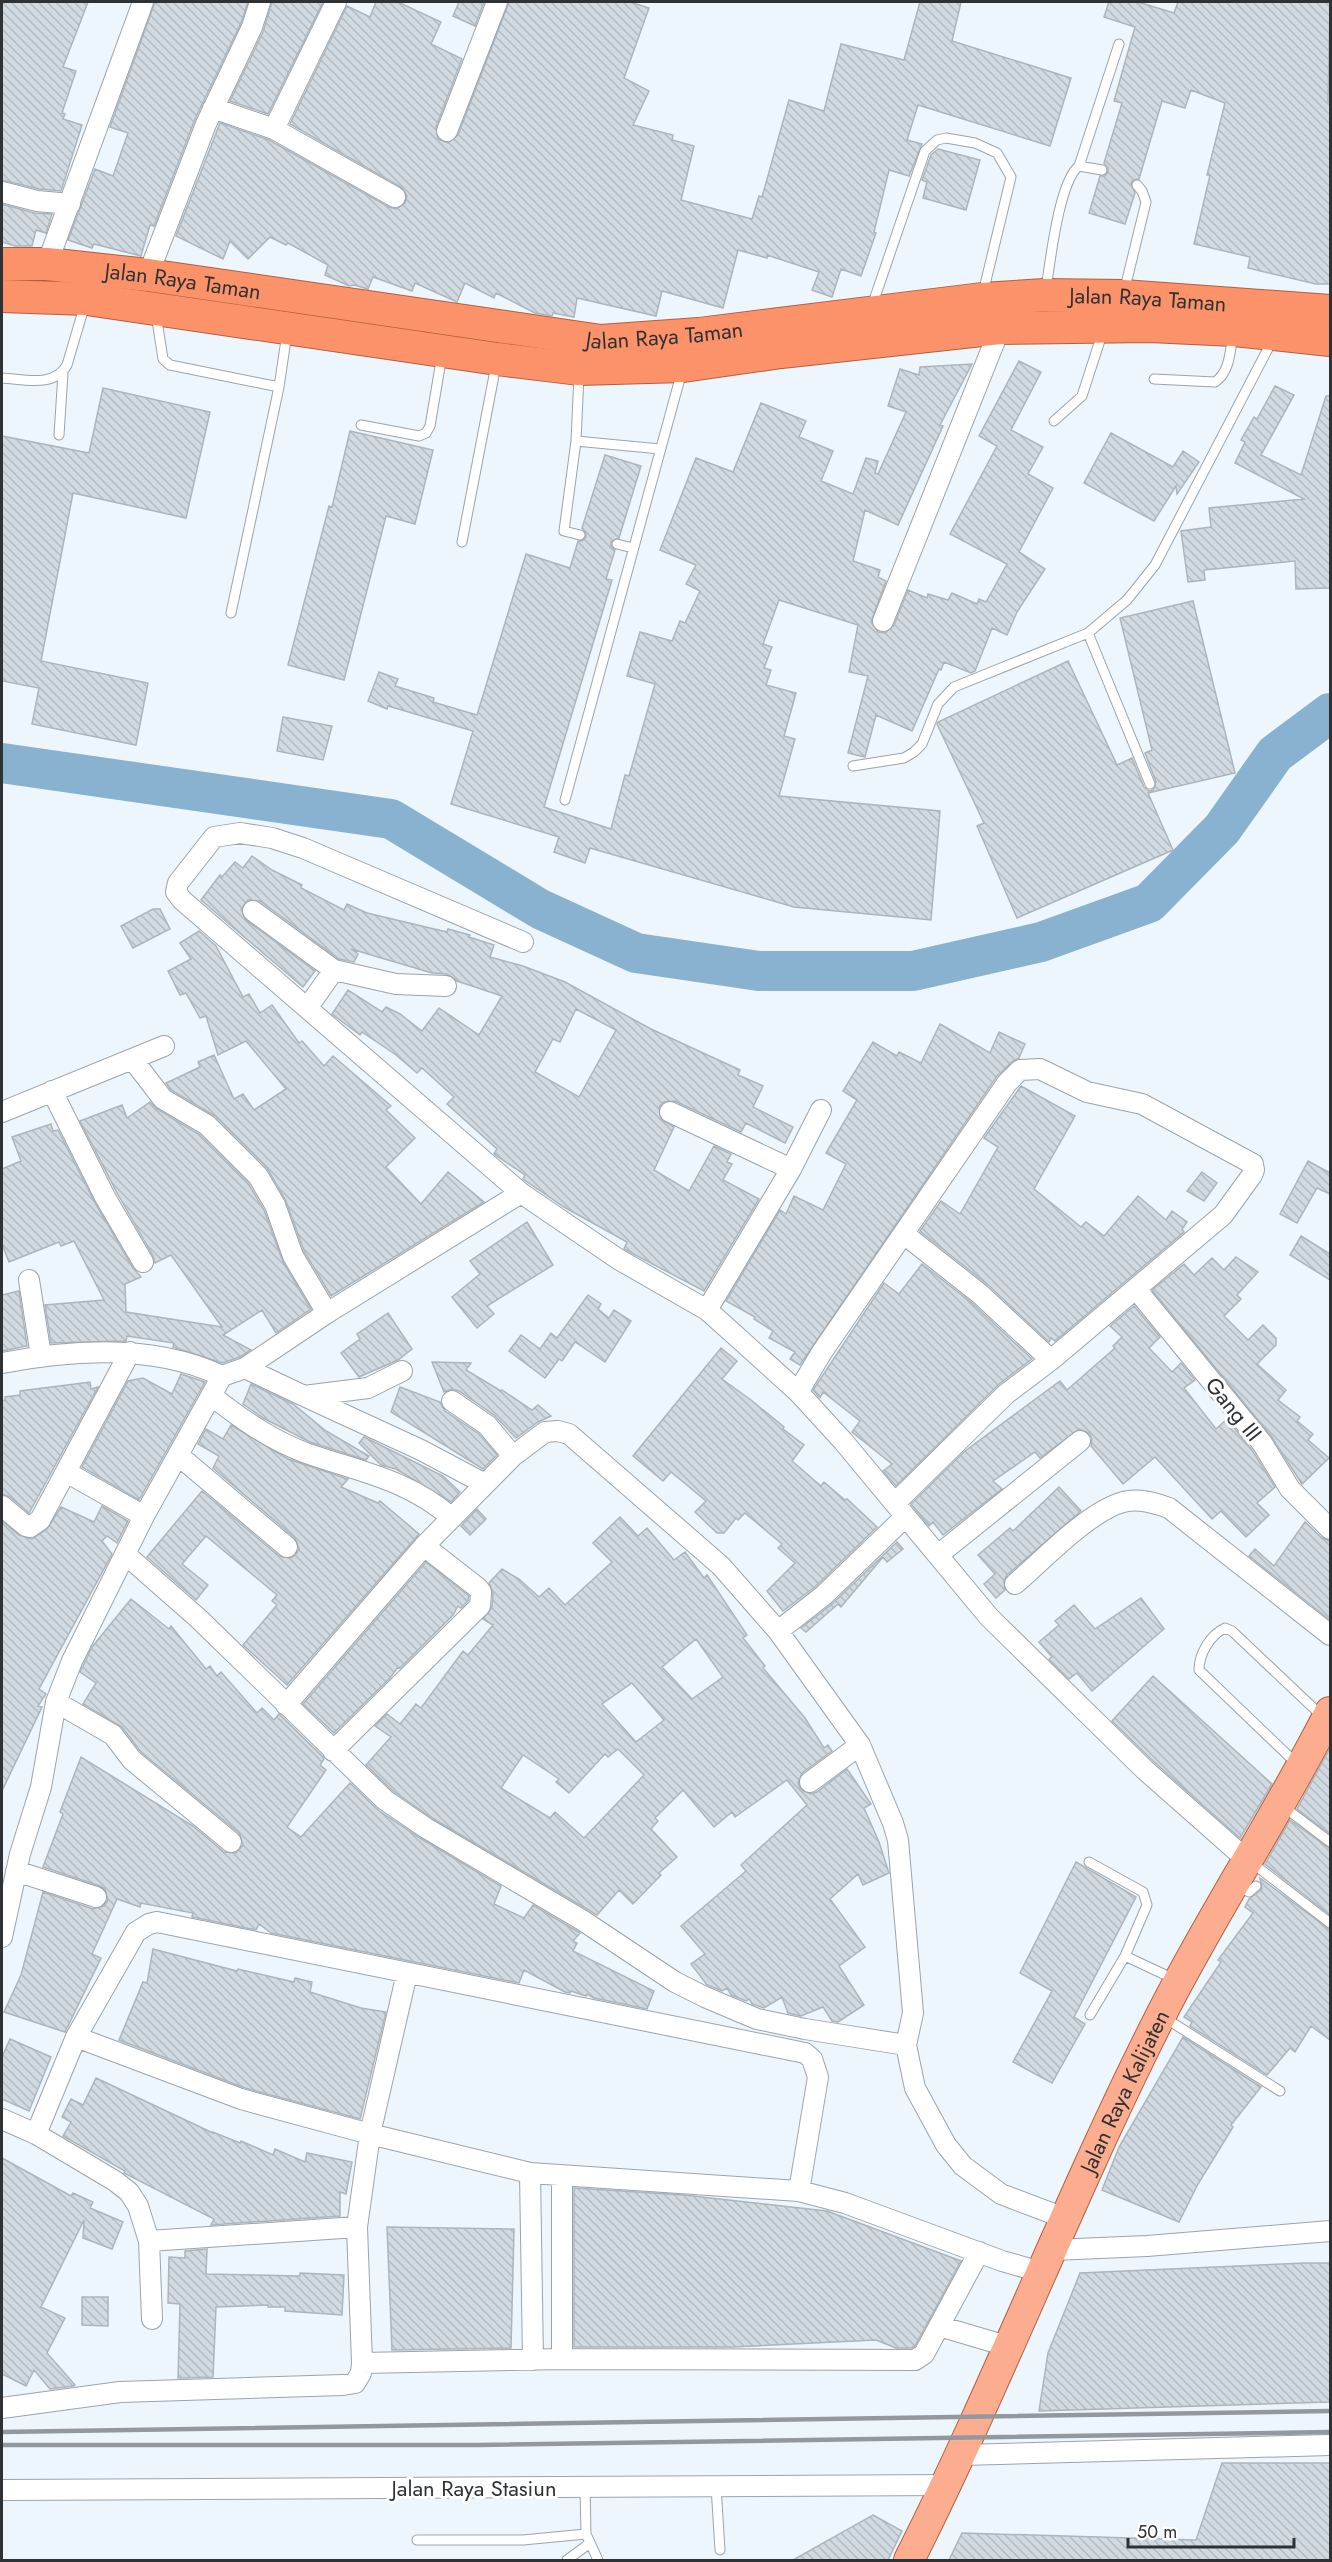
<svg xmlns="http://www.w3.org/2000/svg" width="1332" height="2562" font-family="Jost,sans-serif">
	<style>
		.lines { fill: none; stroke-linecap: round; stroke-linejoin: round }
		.river { stroke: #88b2cf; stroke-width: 40 }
		.building { fill: url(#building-back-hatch); stroke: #acb5bb; stroke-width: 1.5; fill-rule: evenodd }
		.service-casing { stroke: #9ca4ab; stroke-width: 11 }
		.minor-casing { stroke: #9ca4ab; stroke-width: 22 }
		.primary-casing { stroke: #b45e3f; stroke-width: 32 }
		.trunk-casing { stroke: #b45e3f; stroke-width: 34 }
		.service { stroke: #fff; stroke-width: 9 }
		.minor { stroke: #fff; stroke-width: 20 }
		.primary { stroke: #fdad8f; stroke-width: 30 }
		.trunk { stroke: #fc926a; stroke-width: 32 }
		.rail { stroke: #92989d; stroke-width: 4.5 }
		.labels { text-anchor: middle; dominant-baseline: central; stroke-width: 6; stroke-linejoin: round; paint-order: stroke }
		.street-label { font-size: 22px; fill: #2f3235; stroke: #fff }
	</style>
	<defs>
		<pattern id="building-back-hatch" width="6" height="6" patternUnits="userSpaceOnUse" patternTransform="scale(1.5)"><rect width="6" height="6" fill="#d1dae1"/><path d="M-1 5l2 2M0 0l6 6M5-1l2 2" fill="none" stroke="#b4bcc2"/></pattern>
	</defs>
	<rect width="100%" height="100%" fill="#edf6fd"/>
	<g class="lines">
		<path class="river" d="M2,763L391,819L540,909L636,953L759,971H913L1041,942L1149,903L1222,829L1275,754L1330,713"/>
	</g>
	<path class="building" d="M2,2H88L63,67L76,71L62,113L65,114L63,119L82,125L61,191L39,189L2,180Z
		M155,2H248L241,23L195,119L154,226L150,225L141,256L94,244L92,248L68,240L95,169L113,176L128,133L110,127Z
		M272,2H323L268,114L230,101L263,32Z
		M376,2H398L441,22L431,44L462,59L436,127L438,139L448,143L458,135L509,2H630L649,8L624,78L649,91L633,125L673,135L672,140L694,146L681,200L752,219L759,196L762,197L789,100L824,111L841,44L904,60L920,2H961L952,41L1071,78L1050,146L918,105L907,140L922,144L909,176L889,170L874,232L876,233L861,276L841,269L832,297L812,290L819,272L767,255V258L738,250L723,308L662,291L656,316L577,298L574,317L553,313L552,316L535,313L496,293L494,298L465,283L457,302L415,283L412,291L373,277L368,289L354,285L349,286L325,275L328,265L288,243L286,245L270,237L248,259L230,241L223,259L176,236L220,123L269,140L389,207L396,209L405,203L407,196L401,187L290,124L347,6L370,17Z
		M459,2H484L475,26L453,16Z
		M1109,2H1138L1174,13L1178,2H1330L1328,102H1330V284H1316L1248,268L1250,257L1194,244L1210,175H1207L1225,103L1191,90L1185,108L1162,101L1139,179L1133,180L1131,183L1135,193L1125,224L1089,213L1100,176H1105L1108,172V167L1104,163L1122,103L1114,101L1135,27L1104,17Z
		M938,149L980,160L966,210L923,198L927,182L922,180L931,155Z
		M2,204L34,213L52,214L46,233L36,230L32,246H15L2,242Z
		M1019,361L1041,372L1011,430L1043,447L1028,474L1053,488L1019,552L1045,569L1017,612L1007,635L992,628L975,671L971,673L944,662L941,670L939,669L912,731L876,715L865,757L848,753L868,676L849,672L858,625L779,600L763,644L772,647L764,668L771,670L766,685L796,693L784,736L795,739L779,796L940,811L931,920L794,907L590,848L585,863L554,852L559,837L451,804L473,731L388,706L387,709L368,701L379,672L398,679L395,686L434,698L433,702L477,715L526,554L570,568L578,541H582L586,537V533L582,528L605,455L641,466L619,538L611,542V546L615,550L606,579L612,580L544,807L611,829L625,775L629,776L655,684L627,676L640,632L672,641L680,621L685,623L700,591L686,584L696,565L660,550L696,458L733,472L761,403L806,421L799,437L833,451L821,481L853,494L866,458L878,461L875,473L878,474L906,412L888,406L900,369L919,375L920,367L972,364L940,425L943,426L898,525L865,510L853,561L880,570L878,577L886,581L871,622L878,632L885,633L894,625L908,590L927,598L928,594L948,600L952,593L977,604L979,599L986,602L1007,564L950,534L997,446L979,436Z
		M1275,386L1294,395L1261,455L1301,475L1326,396H1330V588L1296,589L1295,561L1204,570L1205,580L1188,582L1181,531L1211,527L1209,508L1304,499L1235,463L1245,442L1241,440L1254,417L1257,419Z
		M103,388L210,412L186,518L73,493L41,661L148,683L136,745L32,724L39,688L2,681V436L89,453Z
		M350,431L433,450L415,524L386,516L344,680L288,665L329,506L332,507Z
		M1111,433L1173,467L1183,451L1199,462L1177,494L1176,486L1154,521L1084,483Z
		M1193,601L1235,773L1148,793L1173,850L1017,918L977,826L984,823L937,724L938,722L1068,661L1117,765L1132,758L1144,787L1149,791L1153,790L1156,782L1145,753L1152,750L1120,618Z
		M283,717L332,726L323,760L277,751Z
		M252,856L272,870L302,885L301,888L344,910L347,904L367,913L447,932L448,929L470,935L469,937L494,945L490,957L523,966L565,982L651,1029L740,1070L738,1075L763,1086L753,1107L793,1127L785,1143L746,1123L741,1132L675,1101L664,1102L659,1107L661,1119L674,1127L654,1170L689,1191L714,1146L731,1154L727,1162L732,1164L723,1180L759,1199L704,1291L624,1249L627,1242L564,1207L523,1179L525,1175L494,1154L497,1149L447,1104L454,1097L422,1068L417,1073L396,1055L362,1032L360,1035L332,1014L348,990L382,1012L386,1007L400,1014L422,1031L439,1008L479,1035L502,996L457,981L447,974L432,973L351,949L358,954L354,962L339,959L260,901L248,900L241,909L246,920L315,971L303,987L201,900L220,875L222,877L235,862L243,868ZM576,1009L616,1030L579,1097L535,1072L553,1039L560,1042Z
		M153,909H160L170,929L133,948L121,926Z
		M199,931L216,946L243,997L249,994L260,1013L272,1005L299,1043L302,1041L324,1066L333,1056L391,1106L386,1110L415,1138L386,1167L421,1204L448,1172L484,1202L331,1296L304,1251L286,1201L267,1168L215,1116L171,1090L166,1083L200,1067L198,1062L214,1055L234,1099L243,1094L254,1110L286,1089L246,1041L218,1055L206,1016L200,1018L186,993L180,995L168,971L191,959L180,943Z
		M940,1024L990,1053L999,1032L1025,1044L1019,1058L1012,1062L997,1076L800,1365L790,1359L795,1352L769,1338L773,1331L754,1319L755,1317L726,1301L780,1210L786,1214L794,1196L823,1210L846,1164L826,1153L857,1100L843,1091L873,1042L897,1056L899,1052L921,1063Z
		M1021,1086L1075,1116L1034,1189L1081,1227L1086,1222L1104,1236L1138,1196L1166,1220L1172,1211L1187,1222L1182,1229L1184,1232L1055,1341L1051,1338L1049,1342L988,1285L920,1231L941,1201L960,1214L998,1147L984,1138Z
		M150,1102L157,1109L200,1135L248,1183L264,1210L283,1262L311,1309L276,1333L262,1310L223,1335L251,1350L240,1357L222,1363L173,1347L174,1343L127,1336L126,1341L51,1343L45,1305L104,1300L74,1241L61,1246L59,1242L9,1262L2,1244V1169L21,1161L12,1137L51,1124L53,1131L58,1130L95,1203L133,1268L141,1277L125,1284L126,1312L222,1327L171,1255L155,1263L153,1256L116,1191L80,1121L122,1105L127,1118Z
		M1308,1161L1330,1173V1194L1317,1188L1297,1223L1280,1214Z
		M1202,1172L1217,1183L1204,1201L1187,1191Z
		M527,1222L553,1265L487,1306L494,1314L477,1328L452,1297L480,1274L470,1261Z
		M1301,1236L1330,1254V1280L1290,1255Z
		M1236,1257L1258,1272L1237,1295L1241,1299L1224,1316L1248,1340L1263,1325L1276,1338V1345L1257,1364L1286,1390L1278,1400L1300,1417L1297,1421L1313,1434L1308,1440L1329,1458L1302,1484L1271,1436L1152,1290L1184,1264L1194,1275L1212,1258L1224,1270Z
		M922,1264L972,1303L1032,1359L998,1385L896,1486L883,1471L892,1464L852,1432L860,1421L823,1392L820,1398L813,1390L884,1283L899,1294Z
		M19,1291L27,1346L2,1351V1295Z
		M588,1295L601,1304L598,1309L609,1318L614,1310L631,1321L605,1362L575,1342L562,1361L559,1359L545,1378L509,1351L521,1335L540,1349L551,1333L557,1338Z
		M1134,1306L1160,1337L1149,1348L1172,1372L1181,1363L1195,1380L1184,1388L1216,1429L1227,1419L1252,1450L1275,1487L1257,1503L1269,1515L1246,1537L1221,1511L1212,1519L1155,1457L1123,1484L1091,1446L1092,1439L1089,1433L1079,1429L1040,1458L1035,1452L993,1481L1002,1489L943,1535L933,1522L929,1526L911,1504L965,1451L1060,1381L1067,1390L1115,1348L1113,1346L1122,1337L1110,1326Z
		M388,1313L412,1349L398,1360L359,1377L341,1353L360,1339L357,1334Z
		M721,1348L737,1361L722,1379L751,1400L784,1427L783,1429L804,1445L792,1461L821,1486L824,1482L845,1500L847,1499L877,1527L816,1586L783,1611L767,1591L795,1563L778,1548L782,1544L745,1513L738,1520L736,1518L724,1533H717L695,1512L706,1501L671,1472L663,1481L633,1456Z
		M432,1362L471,1363L466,1370L501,1391L502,1390L532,1410L538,1405L551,1416L538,1422L516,1438L494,1415L459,1391L452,1389L444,1392Z
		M181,1374L205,1382L139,1500L82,1467L128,1381L143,1378L172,1394Z
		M90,1382L91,1389L98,1387L29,1513L10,1497L2,1494V1401L5,1400V1397L20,1395V1391Z
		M251,1384L293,1404L326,1431L369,1456L366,1460L310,1442L263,1418L243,1404Z
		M400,1387L440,1402L445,1411L479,1434L497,1455L483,1469L391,1412Z
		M231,1425L288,1459L348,1479L341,1487L378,1503L380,1501L419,1534L287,1685L243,1645L277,1605L272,1601L277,1595L206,1536L182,1564L208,1585L196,1600L147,1557L202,1491L279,1556L291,1558L296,1554L299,1549L295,1538L213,1468L219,1456L198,1444L206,1429L223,1439Z
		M364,1437L443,1476L460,1492L451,1502L396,1469L381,1465L359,1443Z
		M1059,1487L1081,1511L1007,1575L1004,1581L1005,1590L996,1598L984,1584L995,1574L978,1555L1010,1528L1013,1531Z
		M102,1506L128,1521L117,1543L107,1536L102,1541L112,1554L39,1689L46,1694L38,1706L42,1707L2,1791V1521L19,1535L32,1539L47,1529L61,1507L94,1522Z
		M477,1509L486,1519L470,1535L461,1526Z
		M620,1517L638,1536L647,1528L674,1560L685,1552L704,1578L707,1575L747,1635L743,1638L765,1666L763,1668L805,1718L824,1748L828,1745L832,1751L802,1773L798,1783L801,1790L811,1794L817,1792L847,1769L871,1804L864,1808L879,1842L889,1873L863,1885L858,1874L830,1899L865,1947L839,1966L864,2005L838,2022L832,2021L823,2007L801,2016L788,2013L782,1997L764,2008L752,2004L749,1999L746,2001L731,1995L727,1988L722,1991L707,1985L691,1964L705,1954L681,1926L746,1871L741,1865L807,1805L787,1780L735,1817L732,1812L714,1827L683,1790L655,1818L658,1821L651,1829L677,1857L659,1873L661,1875L633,1904L619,1890L597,1915L432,1818L393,1791L366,1765L391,1737L375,1726L387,1714L400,1724L416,1704L421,1708L463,1651L468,1655L493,1625L483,1619L492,1607L493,1593L489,1583L502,1569L519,1579L539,1597L549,1588L565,1605L612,1562L593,1543ZM696,1639L723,1677L692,1699L662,1667ZM632,1683L664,1720L636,1742L602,1704ZM618,1749L644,1775L584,1838L555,1812L550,1818L501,1788L523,1755L559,1779L556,1782L569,1793L605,1754L608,1757Z
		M1305,1522L1322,1538L1330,1541V1620L1249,1556L1255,1549L1274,1566Z
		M897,1542L903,1549L887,1562L883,1557L841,1607L838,1604L806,1632L801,1628L832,1604Z
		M426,1562L469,1596L468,1601L461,1608L458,1606L453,1615L400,1668L398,1667L390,1678L334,1733L303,1704Z
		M1141,1598L1164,1629L1092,1691L1077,1673L1069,1679L1049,1659L1052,1657L1039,1642L1059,1625L1055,1621L1074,1605L1095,1629Z
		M131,1599L169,1629L171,1626L206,1669L210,1666L217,1676L221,1672L257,1713L262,1708L274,1720L279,1714L281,1716L322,1756L324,1759L320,1765L326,1770L287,1827L301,1837L350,1783L378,1810L420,1838L501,1886L494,1904L524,1918L533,1905L580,1933L573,1941L577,1943L573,1951L654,1991L647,2009L594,1998L587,1994L586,1996L571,1991L570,1993L565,1992L524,1970L519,1983L271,1933L259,1924L256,1930L192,1917L193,1913L141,1903L140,1907L117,1899L92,1954L101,1958L65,2032L4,2012L21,1975L43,1892L93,1909L104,1906L108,1900L105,1889L100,1886L43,1867L63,1814L60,1812L81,1757L193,1826L224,1852L236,1853L243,1845L239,1833L141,1752L122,1727L83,1704L96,1683L80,1672L83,1666L92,1647Z
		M1153,1676L1272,1784L1240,1838L1153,1761L1112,1721Z
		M1330,1748V1834L1297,1809Z
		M1290,1820L1330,1849V1915L1265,1864Z
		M1076,1862L1136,1897L1074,2017L1085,2024L1052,2083L1013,2062L1052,1991L1020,1973Z
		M1260,1878L1330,1930V2040L1311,2026L1295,2052L1290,2048L1267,2075L1190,2026L1192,2022L1184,2017L1221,1962L1218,1960L1253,1913L1245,1907L1249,1899L1262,1889Z
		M153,1949L237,1971L238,1969L294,1982L295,1978L312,1982L310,1992L361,2008L386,2012L360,2119L245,2088L119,2040L143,1982L147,1983Z
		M1183,2037L1261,2087L1231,2125L1233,2127L1198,2184L1179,2222L1102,2190L1119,2147Z
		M10,2039L51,2057L29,2111L2,2099V2057Z
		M96,2078L213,2133V2132L240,2143L241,2141L273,2155L275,2149L305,2162L307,2153L352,2162L346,2194L340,2192V2216L211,2225L214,2219L124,2173L125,2171L63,2136L71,2122L62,2117L71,2099L83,2105Z
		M2,2158L71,2196L73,2193L93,2202L90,2208L123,2222L112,2249L83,2238L84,2220L41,2307L65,2318L47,2353L75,2385L73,2386L50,2389L34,2370L26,2386L2,2374Z
		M574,2188L684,2195L827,2211L961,2261L915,2346L911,2348H896L876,2340L732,2347H574Z
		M387,2227L514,2229L511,2348L392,2350Z
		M207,2249L206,2274L300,2276V2273L344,2275L342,2315L285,2311V2307H268V2305L216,2307L213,2377L178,2378L180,2304L168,2303L169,2257L185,2258V2251Z
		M1305,2263H1330V2402L1039,2411L1048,2353L1080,2273Z
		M82,2297H108V2326L82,2325Z
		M1222,2463H1330V2560H949L962,2533L1196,2540Z
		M873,2515L902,2531L888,2560H793Z"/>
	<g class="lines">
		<g class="service-casing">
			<path id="service" d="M1079,166L1119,44
				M1046,289C1050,263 1059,181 1079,166L1102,170
				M1124,292L1146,202L1142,191L1137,185
				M872,306L925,151L937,140L946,138L975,143L997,153L1011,177L983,293
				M156,314L163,359L170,365L279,387
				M579,375L576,441L564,531L580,535
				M2,378C24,379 54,388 67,365L85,304
				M1154,379L1215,382C1230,372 1230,351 1233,334
				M1054,421L1082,396L1103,331
				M361,425L419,436L426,433L430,426L442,355
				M59,435L63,373
				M576,441L660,449
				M462,542L496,365
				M617,544L633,548
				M231,613L279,387L287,333
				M1088,633L1150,784
				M853,766L904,758L914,752L922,744L938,704L954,687L1088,633L1127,600L1155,565L1273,339
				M565,800L682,371
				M1297,1764L1199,1670C1199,1654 1210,1635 1225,1628L1232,1631L1324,1718
				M1284,1807L1330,1842
				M1089,1862L1143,1892L1147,1905L1125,1956L1174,1979
				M1251,1862L1330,1923
				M1236,1885L1249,1892L1256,1886
				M1090,2015L1125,1956
				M1165,2018L1280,2091
				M716,2486L720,2550
				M585,2487L586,2534L598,2560
				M417,2540H523L586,2534
				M567,2560L590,2543"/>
		</g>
		<g class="minor-casing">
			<path id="minor" d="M213,108L274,129L395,197
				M274,129L336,2
				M447,131L497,2
				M2,192L37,201L70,204
				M47,264L143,2
				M148,275L206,124L252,27L260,2
				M883,621L1000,328
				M253,911L334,970
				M523,942L303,848L272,838L240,833L214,837L178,883L176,892L182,900L521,1193L618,1259L707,1310L735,1335L798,1392L843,1441L989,1617L1145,1770L1247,1860
				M308,1007L334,970L396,984L446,986
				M133,1060L163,1099L207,1125L258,1176L275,1205L293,1256L327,1313
				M52,1091L105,1197L143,1262
				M2,1112L164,1046
				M670,1112L791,1169
				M904,1234L980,1294L1051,1360
				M29,1280L41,1356
				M1136,1289L1262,1443L1290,1489L1330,1529
				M707,1310L791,1169L821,1110
				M2,1363C73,1349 155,1344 222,1376
				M245,1368L304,1396L368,1388L402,1371
				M798,1392L822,1352L1007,1083L1020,1070L1040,1069L1087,1092L1142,1104L1253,1164L1254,1170L1252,1175L1223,1215L1051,1360L1006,1394L895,1503
				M212,1396C241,1419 271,1440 306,1453C360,1472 407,1479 452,1518
				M304,1396L421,1450L485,1484
				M452,1401L487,1425L513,1456
				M178,1455L287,1547
				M66,1472L144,1516
				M2,1506L26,1526L30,1527L40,1520L130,1352
				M125,1554L199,1619L385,1800L426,1828L582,1920L675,1982L705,1997L757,2019L805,2029L906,2045
				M938,1555L1080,1441
				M1015,1584C1044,1559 1088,1512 1123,1502C1139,1498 1155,1503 1169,1508L1330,1635
				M778,1631L824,1595L905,1517
				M56,1702L113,1735L132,1760L231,1842
				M286,1705L424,1546L513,1456L545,1432L558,1431L569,1434L721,1566L778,1631L860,1745L893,1823L898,1840L913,2013L906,2045L915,2088L946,2145L963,2166L1001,2194L1067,2219
				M333,1751L480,1606L481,1592L478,1588L424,1546
				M810,1782L860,1745
				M16,1871L96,1897
				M2,1937L20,1854L41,1787L56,1702L72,1661L144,1516L222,1376L245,1368L327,1313L521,1193
				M76,2037L241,2099L370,2134L530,2173L799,2191L845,2203L1002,2261L1041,2272
				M2,2119L36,2134L115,2181L129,2192L138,2206L149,2241L152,2319
				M36,2134L76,2037L136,1932L149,1924L157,1922L805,2053L812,2059L818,2077L799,2191
				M530,2173L533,2360
				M562,2176V2359
				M149,2241L357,2227
				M1053,2250L1147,2246L1330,2231
				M939,2326L1010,2347
				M362,2363L562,2359L915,2360L924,2354L979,2252
				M2,2408L120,2392L343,2385L355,2383L361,2373L362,2363L357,2227L370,2134L407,1973
				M961,2455L1330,2445
				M2,2490L947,2485"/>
		</g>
		<g class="primary-casing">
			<g id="primary">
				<path id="s1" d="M909,2560C999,2382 1070,2194 1161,2015C1213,1912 1278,1815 1330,1712"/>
			</g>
		</g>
		<g class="trunk-casing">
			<g id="trunk">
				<path id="s2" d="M2,264H47L148,275L601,341L699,334L982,299L1045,295L1123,296L1330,311"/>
				<path d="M2,296L87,299L497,359L579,369L683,366L781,352L1000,328L1150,326L1234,330L1330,340"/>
			</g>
		</g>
		<use href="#service" class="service"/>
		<use href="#minor" class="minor"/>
		<use href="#primary" class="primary"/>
		<use href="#trunk" class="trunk"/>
		<path class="rail" d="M2,2432L1330,2411
			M2,2445H479L1330,2432"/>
	</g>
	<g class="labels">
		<g class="street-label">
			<text stroke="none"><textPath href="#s2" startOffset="182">Jalan Raya Taman</textPath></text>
			<text stroke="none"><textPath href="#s2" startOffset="1154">Jalan Raya Taman</textPath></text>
			<text stroke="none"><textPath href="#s2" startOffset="668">Jalan Raya Taman</textPath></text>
			<text transform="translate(1234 1409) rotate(51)">Gang III</text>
			<text stroke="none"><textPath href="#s1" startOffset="516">Jalan Raya Kalijaten</textPath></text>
			<text x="474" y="2488">Jalan Raya Stasiun</text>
		</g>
	</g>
	<rect width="1332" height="2562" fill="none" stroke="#2f3235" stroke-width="6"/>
	<path d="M1128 2538v9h166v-9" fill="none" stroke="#2f3235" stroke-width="3"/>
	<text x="1137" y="2538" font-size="18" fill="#2f3235" stroke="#ffffff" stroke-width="4.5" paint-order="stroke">50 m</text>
</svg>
